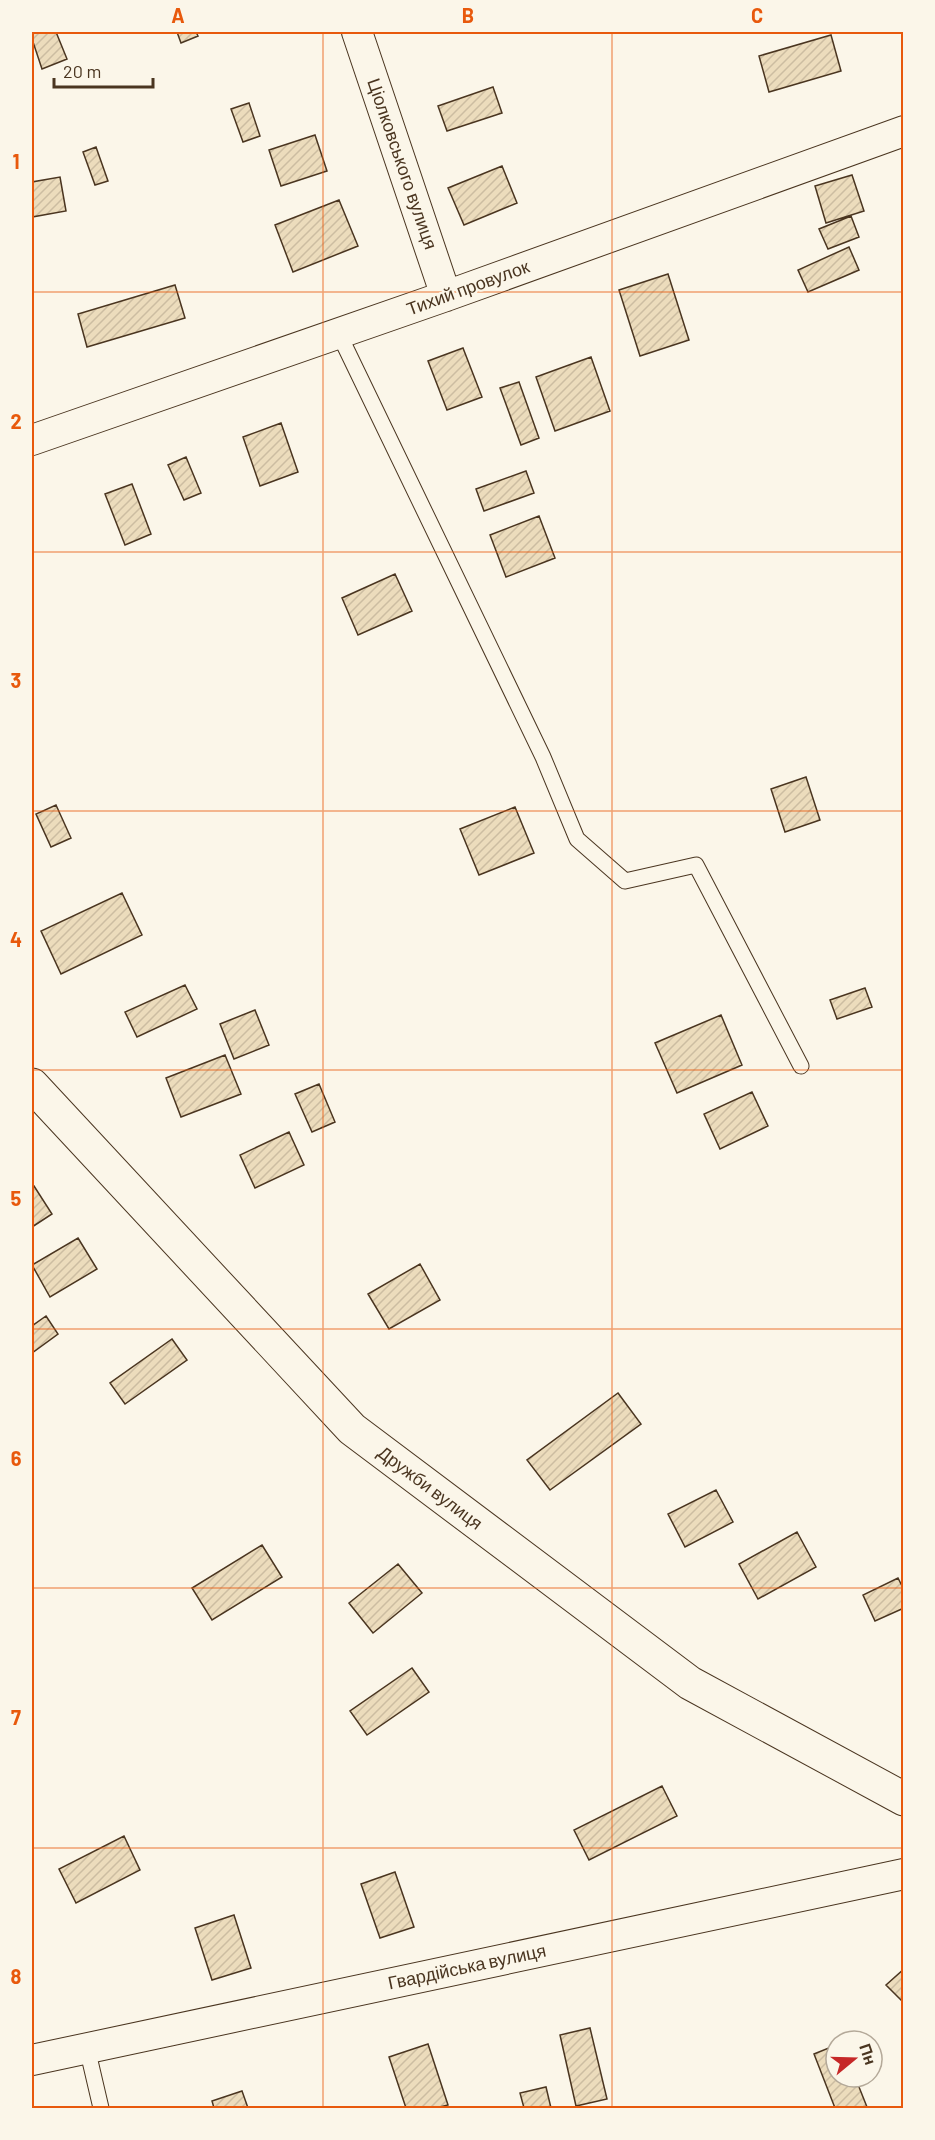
<svg xmlns="http://www.w3.org/2000/svg" width="935" height="2140" viewBox="0 0 935 2140" font-family="Barlow,sans-serif">
  <defs>
    <pattern id="building-hatch" width="6" height="6" patternUnits="userSpaceOnUse" patternTransform="scale(1.5)"><rect width="6" height="6" fill="#ecdcbc"/><path d="M-1 1l2-2M0 6l6-6M5 7l2-2" fill="none" stroke="#ccbda1"/></pattern>
  </defs>
  <rect width="100%" height="100%" fill="#fbf6e9"/>
  <path fill="url(#building-hatch)" stroke="#4a3520" stroke-width="1.5" d="M 32,32 L 56,32 L 67,59 L 42,69 L 32,39 Z
    M 177,32 L 196,32 L 198,36 L 181,43 Z
    M 831,35 L 841,71 L 769,92 L 759,56 Z
    M 493,87 L 502,113 L 447,131 L 438,106 Z
    M 249,103 L 260,136 L 243,142 L 231,109 Z
    M 315,135 L 327,171 L 281,186 L 269,150 Z
    M 96,147 L 108,181 L 95,185 L 83,152 Z
    M 502,166 L 517,203 L 464,225 L 448,188 Z
    M 852,175 L 864,211 L 826,223 L 815,186 Z
    M 60,177 L 66,211 L 32,217 L 32,182 Z
    M 339,200 L 358,246 L 293,272 L 275,225 Z
    M 851,216 L 859,237 L 828,249 L 819,229 Z
    M 849,247 L 859,270 L 808,292 L 798,270 Z
    M 668,274 L 689,340 L 640,356 L 619,290 Z
    M 175,285 L 185,318 L 87,347 L 78,314 Z
    M 463,348 L 482,397 L 447,410 L 428,361 Z
    M 591,357 L 610,411 L 555,431 L 536,377 Z
    M 519,382 L 539,438 L 521,445 L 500,388 Z
    M 281,423 L 298,472 L 260,486 L 243,437 Z
    M 186,457 L 201,493 L 184,500 L 168,465 Z
    M 526,471 L 534,493 L 484,511 L 476,489 Z
    M 132,484 L 151,534 L 125,545 L 105,494 Z
    M 539,516 L 555,558 L 506,577 L 490,535 Z
    M 395,574 L 412,611 L 358,635 L 342,598 Z
    M 806,777 L 820,820 L 785,832 L 771,789 Z
    M 56,805 L 71,838 L 51,847 L 36,814 Z
    M 515,807 L 534,853 L 479,875 L 460,829 Z
    M 122,893 L 142,935 L 61,974 L 41,931 Z
    M 185,985 L 197,1009 L 137,1037 L 125,1012 Z
    M 865,988 L 872,1007 L 837,1019 L 830,1000 Z
    M 255,1010 L 269,1045 L 234,1059 L 220,1024 Z
    M 721,1015 L 742,1065 L 677,1093 L 655,1043 Z
    M 225,1055 L 241,1094 L 181,1117 L 166,1078 Z
    M 319,1084 L 335,1122 L 312,1132 L 295,1094 Z
    M 752,1092 L 768,1126 L 720,1149 L 704,1114 Z
    M 289,1132 L 304,1165 L 255,1188 L 240,1155 Z
    M 34,1186 L 52,1214 L 32,1227 L 32,1187 Z
    M 78,1238 L 97,1269 L 50,1297 L 32,1265 Z
    M 420,1264 L 440,1300 L 389,1329 L 368,1294 Z
    M 46,1316 L 58,1334 L 32,1353 L 32,1326 Z
    M 172,1339 L 187,1360 L 125,1404 L 110,1383 Z
    M 618,1393 L 641,1424 L 550,1490 L 527,1460 Z
    M 716,1490 L 733,1522 L 685,1547 L 668,1514 Z
    M 797,1532 L 816,1567 L 758,1599 L 739,1564 Z
    M 262,1545 L 282,1577 L 212,1620 L 192,1588 Z
    M 398,1564 L 422,1593 L 373,1633 L 349,1603 Z
    M 898,1578 L 904,1590 L 904,1608 L 875,1621 L 863,1595 Z
    M 412,1668 L 429,1692 L 367,1735 L 350,1711 Z
    M 662,1786 L 677,1816 L 589,1860 L 574,1830 Z
    M 124,1836 L 140,1870 L 76,1903 L 59,1869 Z
    M 395,1872 L 414,1927 L 380,1938 L 361,1884 Z
    M 234,1915 L 251,1968 L 212,1980 L 195,1928 Z
    M 904,1969 L 904,2003 L 886,1985 Z
    M 590,2028 L 607,2099 L 576,2106 L 560,2035 Z
    M 428,2044 L 448,2105 L 436,2108 L 406,2108 L 389,2057 Z
    M 836,2045 L 836,2077 L 855,2077 L 867,2107 L 835,2108 L 814,2054 Z
    M 546,2087 L 551,2108 L 524,2108 L 520,2093 Z
    M 242,2091 L 248,2108 L 214,2108 L 212,2101 Z"/>
  <g fill="none" stroke-linecap="round" stroke-linejoin="round">
    <g stroke="#4a3520" stroke-width="17">
      <path id="lane" d="M 339,334 L 543,757 L 577,839 L 625,881 L 696,865 L 801,1066
        M 87,2048 L 101,2108"/>
    </g>
    <g stroke="#4a3520" stroke-width="32">
      <path id="street" d="M 357,32 L 446,296
        M 32,440 L 446,296 L 904,131
        M 32,2060 L 904,1874"/>
    </g>
    <g stroke="#4a3520" stroke-width="35">
      <path id="secondary" d="M 32,1085 L 352,1429 L 690,1683 L 904,1799"/>
    </g>
    <use href="#lane" stroke="#fbf6e9" stroke-width="15"/>
    <use href="#street" stroke="#fbf6e9" stroke-width="30"/>
    <use href="#secondary" stroke="#fbf6e9" stroke-width="33"/>
  </g>
  <path fill="none" stroke="#e8590c" stroke-width="1.5" stroke-opacity="0.55" d="M 323,32 L 323,2108M 612,32 L 612,2108M 32,292 L 904,292M 32,552 L 904,552M 32,811 L 904,811M 32,1070 L 904,1070M 32,1329 L 904,1329M 32,1588 L 904,1588M 32,1848 L 904,1848"/>
  <g text-anchor="middle" stroke-width="4.5" stroke-linejoin="round" paint-order="stroke">
    <g font-size="18" fill="#4a3520" stroke="#fbf6e9">
      <text transform="translate(402 164) rotate(71)" y="6">Ціолковського вулиця</text>
      <text transform="translate(468 288) rotate(-20)" y="6">Тихий провулок</text>
      <text transform="translate(430 1488) rotate(37)" y="6">Дружби вулиця</text>
      <text transform="translate(467 1967) rotate(-12)" y="6">Гвардійська вулиця</text>
    </g>
  </g>
  <rect width="935" height="2140" fill="none" stroke="#fbf6e9" stroke-width="66"/>
  <g transform="translate(854 2059) rotate(71)"><circle r="28" fill="#fbf6e9" stroke="#b4a999" stroke-width="1.5"/>
  <path d="M0-4.5L10 22L0 15L-10 22Z" fill="#c62828"/>
  <text y="-9" font-size="16" font-weight="bold" text-anchor="middle" fill="#4a3520">Пн</text>
  </g>
  <path d="M54 78v9h99v-9" fill="none" stroke="#4a3520" stroke-width="3"/>
  <text x="63" y="78" font-size="18" fill="#4a3520" stroke="#fbf6e9" stroke-width="4.5" paint-order="stroke">20 m</text>
  <rect x="33" y="33" width="869" height="2074" fill="none" stroke="#e8590c" stroke-width="2"/>
  <g font-size="20" text-anchor="middle" font-weight="bold" fill="#e8590c">
    <text x="178" y="23">A</text>
    <text x="468" y="23">B</text>
    <text x="757" y="23">C</text>
    <text x="16" y="169">1</text>
    <text x="16" y="429">2</text>
    <text x="16" y="688">3</text>
    <text x="16" y="947">4</text>
    <text x="16" y="1206">5</text>
    <text x="16" y="1466">6</text>
    <text x="16" y="1725">7</text>
    <text x="16" y="1984">8</text>
  </g>
</svg>
